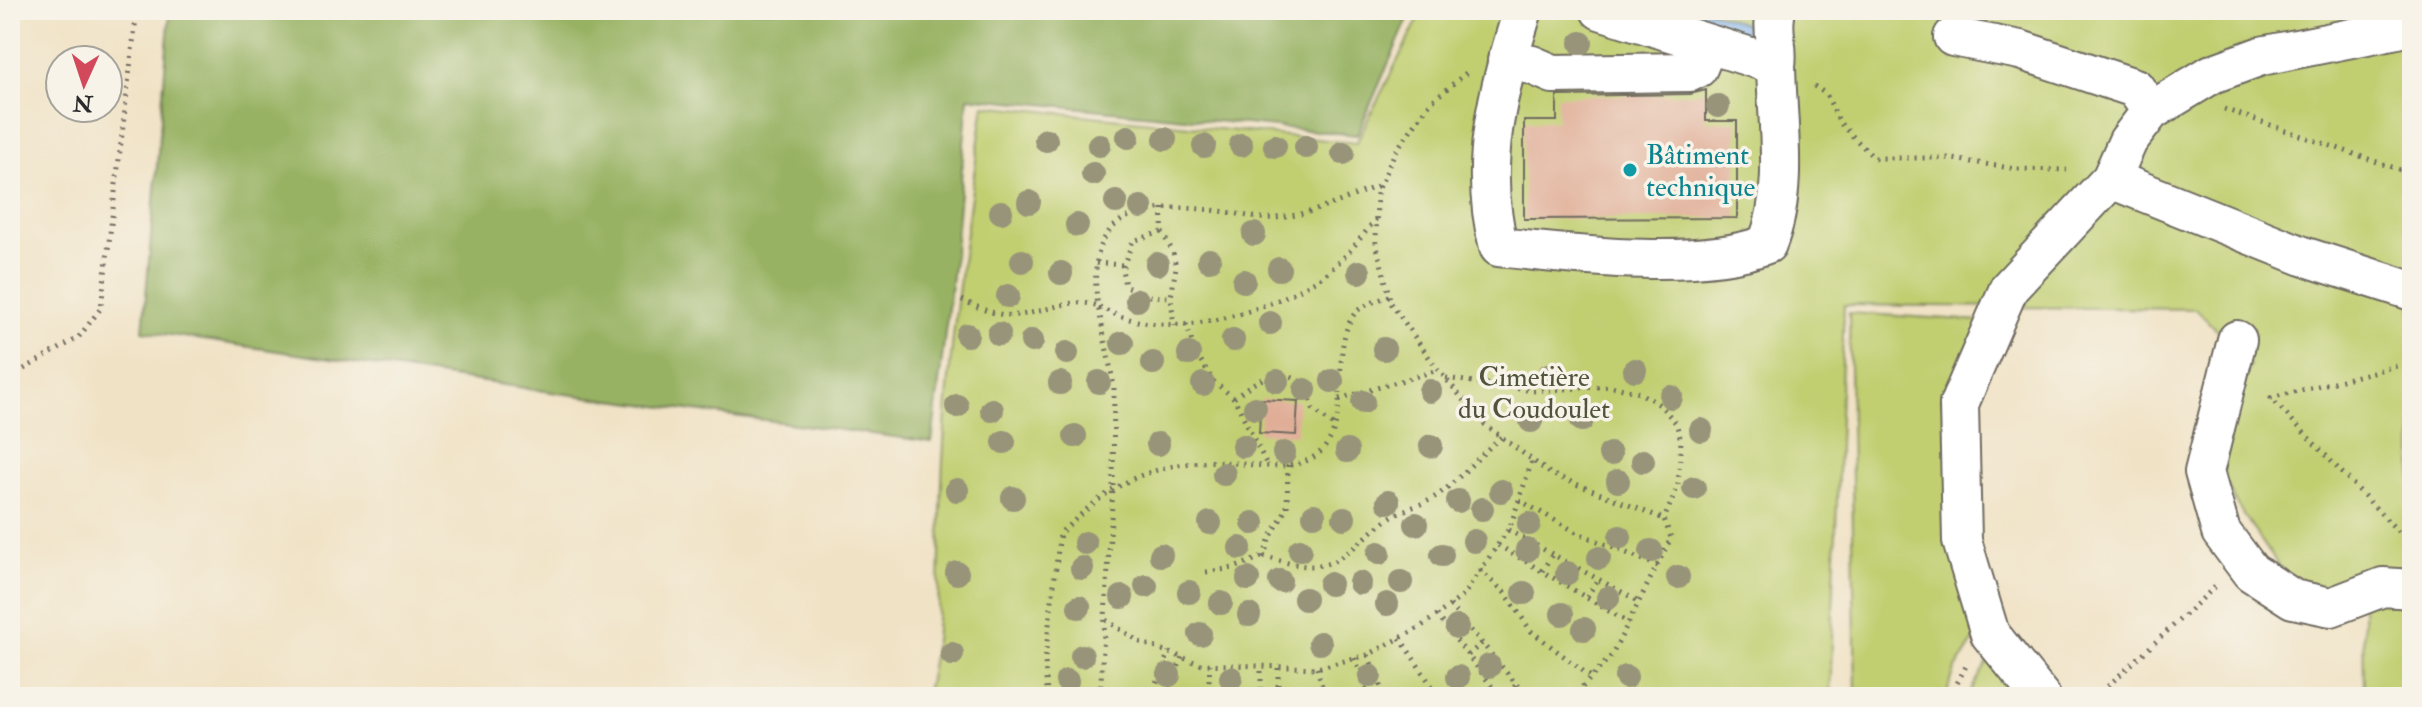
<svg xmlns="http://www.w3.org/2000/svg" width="2422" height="707" viewBox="0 0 2422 707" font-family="'IM FELL Double Pica',serif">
  <rect width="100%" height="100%" fill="#f7f3e8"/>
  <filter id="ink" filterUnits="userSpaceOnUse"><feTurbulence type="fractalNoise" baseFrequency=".0125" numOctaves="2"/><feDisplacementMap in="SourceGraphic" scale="16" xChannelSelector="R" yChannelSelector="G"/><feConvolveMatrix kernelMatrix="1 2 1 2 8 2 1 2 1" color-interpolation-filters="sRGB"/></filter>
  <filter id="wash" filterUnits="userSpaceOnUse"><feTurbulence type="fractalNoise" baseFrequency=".006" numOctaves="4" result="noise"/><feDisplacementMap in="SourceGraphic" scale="32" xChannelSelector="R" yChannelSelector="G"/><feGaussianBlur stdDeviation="1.8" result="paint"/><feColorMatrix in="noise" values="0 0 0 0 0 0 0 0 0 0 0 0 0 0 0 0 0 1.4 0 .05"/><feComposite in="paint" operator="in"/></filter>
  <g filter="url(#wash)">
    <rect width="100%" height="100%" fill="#f0e2c5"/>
    <path fill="#c1cf71" stroke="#767d4e" stroke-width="2" d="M 1423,10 L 2412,10 L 2412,697 L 2364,697 L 2363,604 L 2305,590 L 2278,565 L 2235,502 L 2225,480 L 2224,436 L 2250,365 L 2196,309 L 1844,305 L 1830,697 L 925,697 C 944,620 938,540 943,461 C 949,342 967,223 984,105 L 1356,143 Z
      M 1849,313 L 1982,321 L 1942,399 L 1978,634 L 1954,672 L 1946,697 L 1856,697 Z
      M 1992,655 L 2008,680 L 1999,697 L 1967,697 Z"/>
    <path fill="#98b263" stroke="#626e47" stroke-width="2" d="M 170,10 L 1412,10 L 1357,135 L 968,97 L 955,250 L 932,442 L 558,393 L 143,331 Z"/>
    <path fill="#81b5ef" stroke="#56708d" stroke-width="2" d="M 1635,10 L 1707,10 L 1759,29 L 1756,42 Z"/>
    <g id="blocks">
      <path fill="#e0ae97" d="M 1706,90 L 1706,121 L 1737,121 L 1737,218 L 1524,219 L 1524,121 L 1557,121 L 1557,96 L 1690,94 Z
        M 1261,399 L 1298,401 L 1296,435 L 1259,433 Z"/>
    </g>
  </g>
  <g filter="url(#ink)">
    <use href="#blocks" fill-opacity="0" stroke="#706b61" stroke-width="2"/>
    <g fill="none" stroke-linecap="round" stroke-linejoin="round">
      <g stroke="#706b61" stroke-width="42">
        <path id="minor" d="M 1523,10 C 1498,91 1477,164 1499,247 C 1572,255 1700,271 1767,244 C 1789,190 1777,122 1776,65 C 1779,47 1772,35 1775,16
          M 1600,10 L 1776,65
          M 1953,37 L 2020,50 L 2135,88 L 2151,111
          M 1507,60 L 1532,65 L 1553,74 L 1690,72 L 1698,68 L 1708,44
          M 2111,179 L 2303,256 L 2412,291
          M 2237,340 L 2204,472 L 2221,532 L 2251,572 L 2293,599 L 2331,607 L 2383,587 L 2412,589
          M 2041,697 L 1990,634 L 1962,541 L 1959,404 L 2009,288 L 2111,179 L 2128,141 L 2151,111 L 2212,74 L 2261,56 L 2412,26"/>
      </g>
      <path stroke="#706b61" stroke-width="5" stroke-dasharray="2 6" stroke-linecap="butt" d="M 1466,73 L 1431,102 L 1395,152 L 1377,193 L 1376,243 L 1391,303 L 1435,366 L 1484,424 L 1551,474 L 1664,519
        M 1814,86 L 1826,94 L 1840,123 L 1874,158 L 1947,158 L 2016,169 L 2067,170
        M 2224,109 L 2412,174
        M 1163,208 L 1162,232 L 1173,252 L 1176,267 L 1171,297 L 1174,326
        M 1376,219 C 1358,241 1340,266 1315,281 C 1254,317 1163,344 1098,306 C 1083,211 1140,201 1220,211 C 1238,213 1257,220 1275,218 C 1313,215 1345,199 1380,185
        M 1162,232 L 1133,241 L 1122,269 L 1125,286 L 1150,296 L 1171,297
        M 1096,263 L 1123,265
        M 962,300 C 979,308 998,317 1017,315 C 1046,313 1069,296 1098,306 L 1114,386 L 1113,488 L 1100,697
        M 1186,324 L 1195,351 L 1213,381 L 1234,398 L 1267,465
        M 2412,362 L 2271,398 L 2412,546
        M 10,377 L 78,338 L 101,308 L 137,10
        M 1446,378 L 1533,391 L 1611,386 L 1640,393 L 1660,405 L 1676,423 L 1681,440 L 1678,486 L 1664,519 L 1671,538 L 1612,655 L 1573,697
        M 1234,398 C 1263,372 1303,358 1313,409 L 1333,425
        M 1339,399 L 1438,370
        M 1288,465 L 1287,508 L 1269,540 L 1264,556 C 1335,580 1337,558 1388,519 C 1401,509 1419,507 1433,498 C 1451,488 1482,453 1501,437
        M 1519,500 L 1576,532 L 1658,566
        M 1508,530 L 1640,602
        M 1498,545 L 1629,623
        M 1480,570 L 1506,594 L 1531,631 L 1591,677
        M 1542,571 L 1552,555
        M 1206,572 L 1234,568 L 1264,556
        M 1587,597 L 1598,579
        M 1450,605 L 1527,697
        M 1437,615 L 1500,697
        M 1106,620 L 1140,642 L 1200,664 L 1317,668 L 1368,655 L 1419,628 L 1463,596 L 1510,527 L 1532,461
        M 1400,638 L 1439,697
        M 1368,655 L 1385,697
        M 1468,655 L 1482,643
        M 1355,658 L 1368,697
        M 1278,668 L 1278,697
        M 1317,668 L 1325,697
        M 1047,697 L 1045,659 L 1060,533 C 1088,508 1114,483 1151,472 C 1172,465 1201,460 1224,462 C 1252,464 1295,474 1319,453 C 1355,422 1327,346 1356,312 C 1363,305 1379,300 1389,296
        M 1150,697 L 1169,652
        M 1168,697 L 1182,657
        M 1208,697 L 1210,664
        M 1261,697 L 1261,667
        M 1502,697 L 1516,684
        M 1950,697 L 1967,664
        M 2096,697 L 2216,586"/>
      <use href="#minor" stroke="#fff" stroke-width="38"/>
    </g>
    <g fill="#98947a">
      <circle cx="1581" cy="43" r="12"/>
      <circle cx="1718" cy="106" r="12"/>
      <circle cx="1128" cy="137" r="12"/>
      <circle cx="1165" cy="139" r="12"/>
      <circle cx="1046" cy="140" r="12"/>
      <circle cx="1099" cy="145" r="12"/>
      <circle cx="1241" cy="145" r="12"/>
      <circle cx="1204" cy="146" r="12"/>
      <circle cx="1275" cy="146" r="12"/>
      <circle cx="1306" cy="147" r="12"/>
      <circle cx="1343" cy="153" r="12"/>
      <circle cx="1093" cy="174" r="12"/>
      <circle cx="1029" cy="202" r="12"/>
      <circle cx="1116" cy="202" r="12"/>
      <circle cx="1141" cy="207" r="12"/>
      <circle cx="1001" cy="212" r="12"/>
      <circle cx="1077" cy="225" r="12"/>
      <circle cx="1254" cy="234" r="12"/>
      <circle cx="1209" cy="260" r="12"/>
      <circle cx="1022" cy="261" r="12"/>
      <circle cx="1157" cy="264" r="12"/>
      <circle cx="1279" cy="269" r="12"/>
      <circle cx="1359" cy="272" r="12"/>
      <circle cx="1061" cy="273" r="12"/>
      <circle cx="1244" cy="281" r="12"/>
      <circle cx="1008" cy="296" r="12"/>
      <circle cx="1137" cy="300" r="12"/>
      <circle cx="1270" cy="323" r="12"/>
      <circle cx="999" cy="334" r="12"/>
      <circle cx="967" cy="335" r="12"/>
      <circle cx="1233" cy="340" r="12"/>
      <circle cx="1032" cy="341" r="12"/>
      <circle cx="1122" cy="343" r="12"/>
      <circle cx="1384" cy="349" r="12"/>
      <circle cx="1067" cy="353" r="12"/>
      <circle cx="1189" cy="354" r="12"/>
      <circle cx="1153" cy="363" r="12"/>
      <circle cx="1635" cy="370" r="12"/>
      <circle cx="1549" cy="375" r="12"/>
      <circle cx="1277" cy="381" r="12"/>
      <circle cx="1332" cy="381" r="12"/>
      <circle cx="1099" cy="382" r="12"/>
      <circle cx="1060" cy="383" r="12"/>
      <circle cx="1203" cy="384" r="12"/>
      <circle cx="1305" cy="390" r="12"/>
      <circle cx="1430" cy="391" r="12"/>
      <circle cx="1671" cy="397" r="12"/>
      <circle cx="1363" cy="402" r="12"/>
      <circle cx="957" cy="406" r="12"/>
      <circle cx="1255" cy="408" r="12"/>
      <circle cx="992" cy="410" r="12"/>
      <circle cx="1582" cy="420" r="12"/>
      <circle cx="1531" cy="421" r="12"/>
      <circle cx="1701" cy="430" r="12"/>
      <circle cx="1075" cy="436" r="12"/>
      <circle cx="1004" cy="442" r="12"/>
      <circle cx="1158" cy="444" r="12"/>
      <circle cx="1243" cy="446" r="12"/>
      <circle cx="1431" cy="446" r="12"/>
      <circle cx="1347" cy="451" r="12"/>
      <circle cx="1284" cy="453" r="12"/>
      <circle cx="1610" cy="454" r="12"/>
      <circle cx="1643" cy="461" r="12"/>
      <circle cx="1224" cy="474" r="12"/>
      <circle cx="1618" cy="481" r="12"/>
      <circle cx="1694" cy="488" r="12"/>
      <circle cx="957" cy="490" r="12"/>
      <circle cx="1501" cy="491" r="12"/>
      <circle cx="1013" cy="498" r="12"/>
      <circle cx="1458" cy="501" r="12"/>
      <circle cx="1388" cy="502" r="12"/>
      <circle cx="1482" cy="509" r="12"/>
      <circle cx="1314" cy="515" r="12"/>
      <circle cx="1344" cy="518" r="12"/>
      <circle cx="1210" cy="523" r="12"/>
      <circle cx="1253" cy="523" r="12"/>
      <circle cx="1416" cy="524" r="12"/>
      <circle cx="1529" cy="524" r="12"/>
      <circle cx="1620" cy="537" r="12"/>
      <circle cx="1474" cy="541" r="12"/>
      <circle cx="1085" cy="543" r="12"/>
      <circle cx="1240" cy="548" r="12"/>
      <circle cx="1300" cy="550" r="12"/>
      <circle cx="1527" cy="550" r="12"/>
      <circle cx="1651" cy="551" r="12"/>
      <circle cx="1379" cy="553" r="12"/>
      <circle cx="1161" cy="555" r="12"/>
      <circle cx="1442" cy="555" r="12"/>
      <circle cx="1599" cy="558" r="12"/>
      <circle cx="1082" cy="568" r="12"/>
      <circle cx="957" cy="573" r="12"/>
      <circle cx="1567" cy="573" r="12"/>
      <circle cx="1678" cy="577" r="12"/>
      <circle cx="1248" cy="579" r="12"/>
      <circle cx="1280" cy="581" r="12"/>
      <circle cx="1401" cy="582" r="12"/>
      <circle cx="1360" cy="583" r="12"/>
      <circle cx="1330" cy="584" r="12"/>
      <circle cx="1146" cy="586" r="12"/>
      <circle cx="1189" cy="592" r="12"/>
      <circle cx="1524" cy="593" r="12"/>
      <circle cx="1122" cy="597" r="12"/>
      <circle cx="1608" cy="598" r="12"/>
      <circle cx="1305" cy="599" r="12"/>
      <circle cx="1221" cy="603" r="12"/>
      <circle cx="1387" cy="604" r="12"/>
      <circle cx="1079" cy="607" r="12"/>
      <circle cx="1562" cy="614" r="12"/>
      <circle cx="1249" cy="615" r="12"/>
      <circle cx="1457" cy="627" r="12"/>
      <circle cx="1584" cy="629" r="12"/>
      <circle cx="1200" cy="634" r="12"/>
      <circle cx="1320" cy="643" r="12"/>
      <circle cx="952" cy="654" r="12"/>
      <circle cx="1082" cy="656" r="12"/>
      <circle cx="1489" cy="666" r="12"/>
      <circle cx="1169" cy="675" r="12"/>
      <circle cx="1370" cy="676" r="12"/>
      <circle cx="1458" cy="677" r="12"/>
      <circle cx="1626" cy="677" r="12"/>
      <circle cx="1231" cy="678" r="12"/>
      <circle cx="1067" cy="681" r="12"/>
    </g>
  </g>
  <circle fill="#0f9aa8" stroke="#f7f3e8" stroke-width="3" cx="1630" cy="170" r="8"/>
  <g text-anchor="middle" stroke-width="7" stroke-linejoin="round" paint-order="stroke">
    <g font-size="28" fill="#0d838f" stroke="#f7f3e8" text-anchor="start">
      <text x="1646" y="164">Bâtiment<tspan x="1646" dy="32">technique</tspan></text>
    </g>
    <g font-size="28" fill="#50543c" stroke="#f7f3e8">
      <text x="1534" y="386">Cimetière<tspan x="1534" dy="32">du Coudoulet</tspan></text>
    </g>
  </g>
  <rect width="2422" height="707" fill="none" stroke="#f7f3e8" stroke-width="40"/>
  <g transform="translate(84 84) rotate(183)"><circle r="38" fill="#f7f3e8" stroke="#a5a39c" stroke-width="2"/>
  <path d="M0-6L14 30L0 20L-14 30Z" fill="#d1495b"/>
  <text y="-12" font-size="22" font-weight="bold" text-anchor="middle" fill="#2b2b2b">N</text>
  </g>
</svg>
